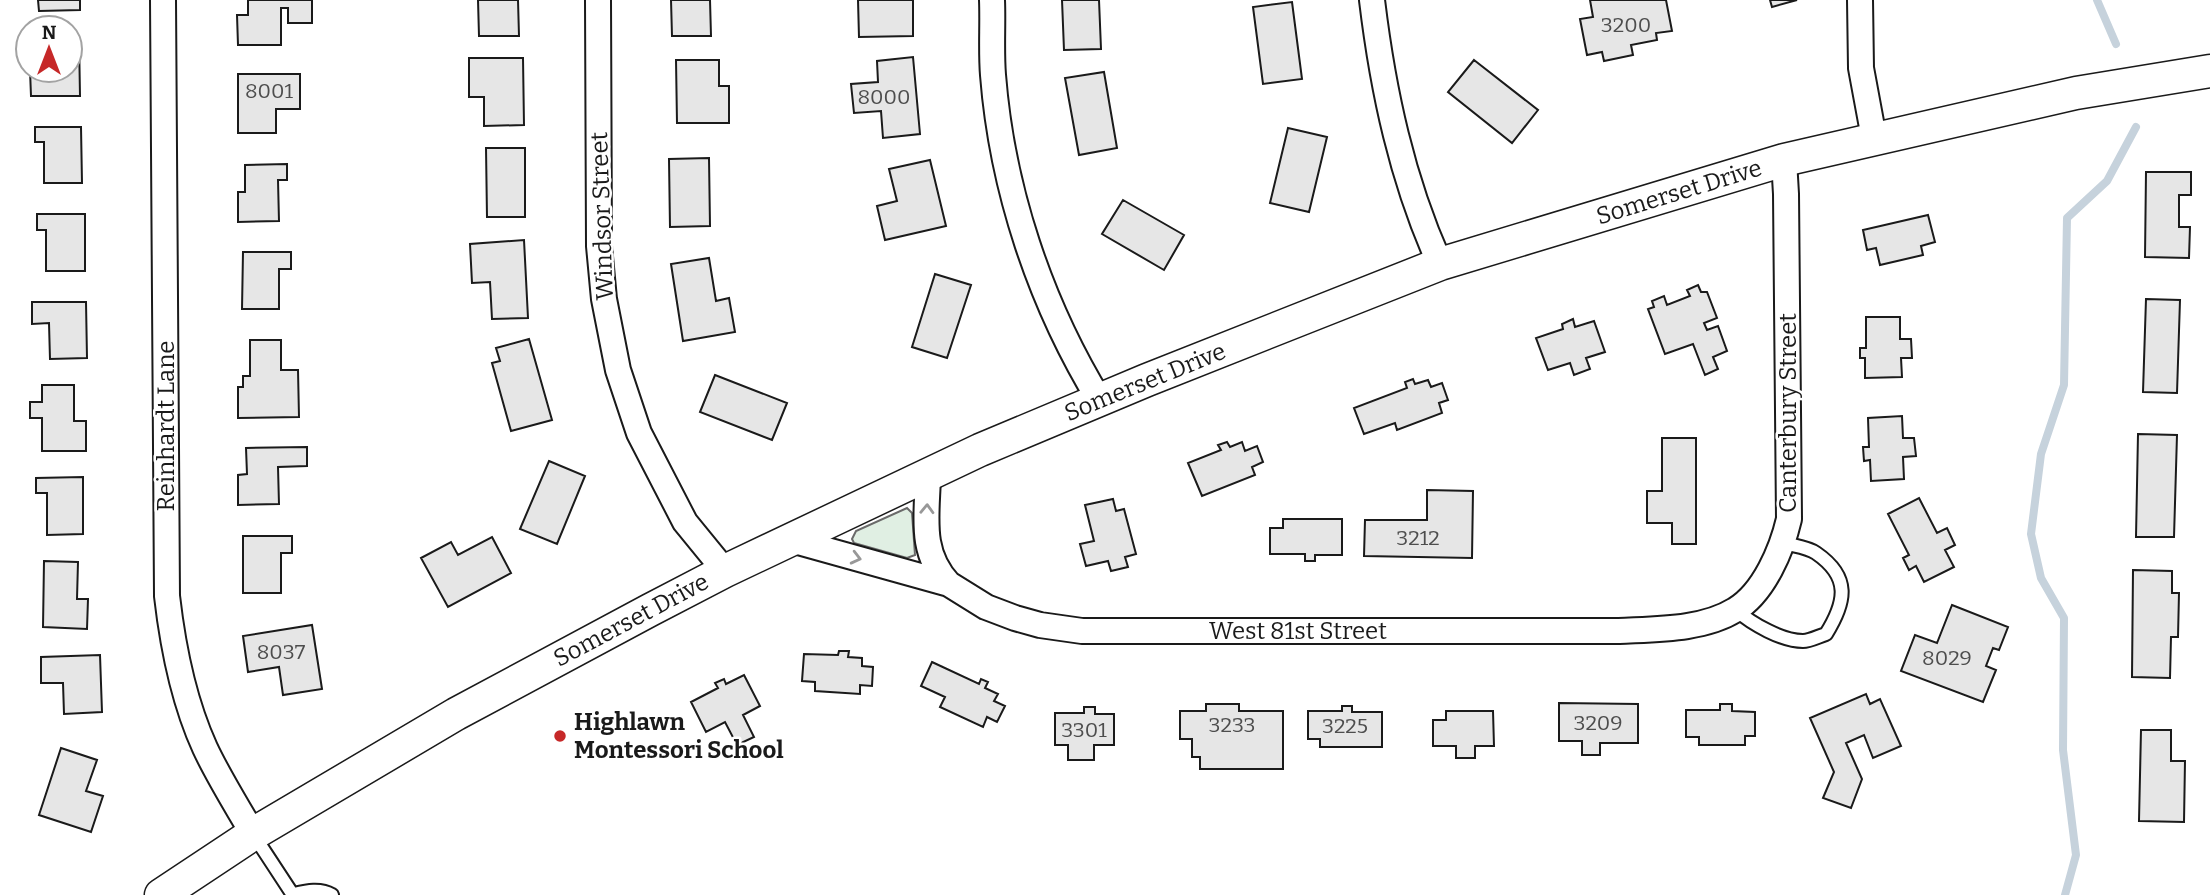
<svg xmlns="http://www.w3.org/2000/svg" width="2210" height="895" viewBox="0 0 2210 895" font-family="Bitter,serif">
  <rect width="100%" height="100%" fill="#fff"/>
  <path fill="#e0efe3" stroke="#6a6a6a" stroke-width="2" d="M 907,508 L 912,513 L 915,555 L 907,558 L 854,543 L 852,539 L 856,531 Z"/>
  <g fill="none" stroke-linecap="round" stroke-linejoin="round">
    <path stroke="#c6d2dc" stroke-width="8" d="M 2097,0 L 2116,44
      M 2065,895 L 2076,855 L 2063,750 L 2064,618 L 2041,578 L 2031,534 L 2041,454 L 2064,385 L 2067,218 L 2107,181 L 2136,127"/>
  </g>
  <path fill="#e6e6e6" stroke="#1a1a1a" stroke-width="2" d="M 38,0 L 80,0 L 80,10 L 39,11 Z
    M 248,0 L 312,0 L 312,23 L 288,23 L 288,8 L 281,8 L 281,45 L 238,45 L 237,15 L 248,15 Z
    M 478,0 L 518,0 L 519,36 L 479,36 Z
    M 671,0 L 710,0 L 711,36 L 672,36 Z
    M 858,0 L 913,0 L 913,36 L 859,37 Z
    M 1062,0 L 1099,0 L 1101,49 L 1064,50 Z
    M 1590,0 L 1666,0 L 1672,31 L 1656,33 L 1657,40 L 1631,45 L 1633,55 L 1604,61 L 1602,52 L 1587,55 L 1580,19 L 1593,17 Z
    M 1770,0 L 1797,0 L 1772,7 Z
    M 1292,2 L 1302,79 L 1263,84 L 1253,7 Z
    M 79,38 L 80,96 L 31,96 L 30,70 L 70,70 L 70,39 Z
    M 913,57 L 920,134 L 883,138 L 881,111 L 854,113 L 851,84 L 878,82 L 877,61 Z
    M 469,58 L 523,58 L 524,125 L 484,126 L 484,97 L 469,97 Z
    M 676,60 L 719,60 L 719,86 L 729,86 L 729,123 L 677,123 Z
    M 1474,60 L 1538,110 L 1512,143 L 1448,92 Z
    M 1104,72 L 1117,148 L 1079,155 L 1065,78 Z
    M 238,74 L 300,74 L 300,109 L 276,109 L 276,133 L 238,133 Z
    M 35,127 L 81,127 L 82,183 L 44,183 L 44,142 L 35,142 Z
    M 1288,128 L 1327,137 L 1309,212 L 1270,203 Z
    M 486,148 L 525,148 L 525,217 L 487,217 Z
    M 709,158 L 710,226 L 670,227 L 669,159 Z
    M 930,160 L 946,226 L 885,240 L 877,206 L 897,201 L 889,169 Z
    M 287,164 L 287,180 L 278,180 L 279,221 L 238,222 L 238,192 L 245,192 L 245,165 Z
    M 2146,172 L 2191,172 L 2191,195 L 2179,195 L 2179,227 L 2190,227 L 2189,258 L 2145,257 Z
    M 1123,200 L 1184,235 L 1164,270 L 1102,234 Z
    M 37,214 L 85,214 L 85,271 L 46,271 L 46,230 L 37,230 Z
    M 1928,215 L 1935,242 L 1921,246 L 1923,255 L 1880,265 L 1876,248 L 1867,250 L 1863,230 Z
    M 524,240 L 528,318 L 492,319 L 490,282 L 472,283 L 470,244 Z
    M 243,252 L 291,252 L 291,269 L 279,269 L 279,309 L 242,309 Z
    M 709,258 L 716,301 L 729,298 L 735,332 L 683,341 L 671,264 Z
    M 935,274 L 971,285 L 947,358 L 912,347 Z
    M 1698,285 L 1701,292 L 1707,292 L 1717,318 L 1704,323 L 1707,330 L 1718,326 L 1727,351 L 1713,357 L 1718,369 L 1705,375 L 1693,344 L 1665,354 L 1648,309 L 1654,307 L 1652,301 L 1664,296 L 1667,305 L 1690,296 L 1687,290 Z
    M 2146,299 L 2180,300 L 2177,393 L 2143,392 Z
    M 32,302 L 86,302 L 87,358 L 50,359 L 49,323 L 32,324 Z
    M 1866,317 L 1900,317 L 1900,339 L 1911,339 L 1912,358 L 1901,358 L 1902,377 L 1865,378 L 1865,358 L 1860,358 L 1860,348 L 1866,348 Z
    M 1573,319 L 1575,327 L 1594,321 L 1605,352 L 1586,358 L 1590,369 L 1574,375 L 1570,363 L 1548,370 L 1536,338 L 1563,329 L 1562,324 Z
    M 529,339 L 552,420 L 511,431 L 492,363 L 500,361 L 496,348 Z
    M 250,340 L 281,340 L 281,370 L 298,370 L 299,417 L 238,418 L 238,387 L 243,387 L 243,376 L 250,376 Z
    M 715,375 L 787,403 L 772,440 L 700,412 Z
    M 1413,379 L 1415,384 L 1428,380 L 1431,387 L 1442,383 L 1448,400 L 1439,403 L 1442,413 L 1397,430 L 1395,423 L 1364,434 L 1354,408 L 1407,388 L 1405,382 Z
    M 42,385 L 74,385 L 74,421 L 86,421 L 86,451 L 42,451 L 42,418 L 30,418 L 30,402 L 42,402 Z
    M 1902,416 L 1903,438 L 1914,438 L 1916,456 L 1903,457 L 1904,479 L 1871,481 L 1870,460 L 1864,461 L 1863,447 L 1869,447 L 1868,418 Z
    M 2138,434 L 2177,435 L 2174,537 L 2136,537 Z
    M 1662,438 L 1696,438 L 1696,544 L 1672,544 L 1672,523 L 1647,523 L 1647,491 L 1662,491 Z
    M 1227,442 L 1230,447 L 1242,442 L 1245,451 L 1257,446 L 1263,462 L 1252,467 L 1255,475 L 1202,496 L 1188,463 L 1221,450 L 1218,445 Z
    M 307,447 L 307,466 L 278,467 L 279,504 L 238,505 L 238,475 L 247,474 L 246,448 Z
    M 549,461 L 585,476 L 557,544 L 520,529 Z
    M 83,477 L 83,534 L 47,535 L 47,493 L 36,493 L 36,478 Z
    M 1427,490 L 1473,491 L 1472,558 L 1364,556 L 1365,520 L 1427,520 Z
    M 1919,498 L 1937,533 L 1947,528 L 1955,545 L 1945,550 L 1954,567 L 1924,582 L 1916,566 L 1909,570 L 1903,558 L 1909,555 L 1888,514 Z
    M 1113,499 L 1116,511 L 1124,509 L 1136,554 L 1125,557 L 1128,567 L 1111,571 L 1108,561 L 1086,566 L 1080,544 L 1094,541 L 1085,505 Z
    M 1283,519 L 1342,519 L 1342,555 L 1315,555 L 1315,561 L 1305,561 L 1305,554 L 1270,554 L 1270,528 L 1283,528 Z
    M 243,536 L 292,536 L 292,553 L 281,553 L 281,593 L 243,593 Z
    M 492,537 L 511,573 L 448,607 L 421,558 L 451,542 L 458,555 Z
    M 44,561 L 78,562 L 77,599 L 88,599 L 87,629 L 43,627 Z
    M 2133,570 L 2172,571 L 2172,593 L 2179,593 L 2178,637 L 2171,637 L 2170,678 L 2132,677 Z
    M 1952,605 L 2008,627 L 1999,650 L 1993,648 L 1986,666 L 1996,670 L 1983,702 L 1901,671 L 1915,635 L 1937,643 Z
    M 312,625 L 322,689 L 283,695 L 279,667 L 248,672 L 243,636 Z
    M 839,651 L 849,651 L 848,657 L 862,658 L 862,666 L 873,667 L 872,686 L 860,685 L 860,694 L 815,691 L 815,682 L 802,681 L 804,654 L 838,655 Z
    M 100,655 L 102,712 L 64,714 L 63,683 L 41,683 L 41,657 Z
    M 932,662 L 979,684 L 981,679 L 988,682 L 985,688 L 998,694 L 994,701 L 1005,706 L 997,722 L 987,717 L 983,727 L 940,707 L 945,697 L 921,686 Z
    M 744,675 L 760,706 L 743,715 L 754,737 L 737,745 L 725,722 L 706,732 L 691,702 L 718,688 L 715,683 L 724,679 L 726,684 Z
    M 1866,694 L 1870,704 L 1880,699 L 1901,746 L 1873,758 L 1864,735 L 1846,743 L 1862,779 L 1851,808 L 1823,798 L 1834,772 L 1810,718 Z
    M 1559,703 L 1638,704 L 1638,743 L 1600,743 L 1600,755 L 1582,755 L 1582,741 L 1559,741 Z
    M 1206,704 L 1239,704 L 1239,711 L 1283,711 L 1283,769 L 1200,769 L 1200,757 L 1192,757 L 1192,739 L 1180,739 L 1180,711 L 1206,711 Z
    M 1720,704 L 1732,704 L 1732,711 L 1755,712 L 1755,736 L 1745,736 L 1745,745 L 1699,745 L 1699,737 L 1686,737 L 1686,710 L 1720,710 Z
    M 1342,706 L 1352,706 L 1352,712 L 1382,712 L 1382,747 L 1320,747 L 1320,739 L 1308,739 L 1308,711 L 1342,711 Z
    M 1084,707 L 1095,707 L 1095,714 L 1114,714 L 1114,745 L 1094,745 L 1094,760 L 1068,760 L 1068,745 L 1055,745 L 1055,713 L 1084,713 Z
    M 1446,711 L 1493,711 L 1494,746 L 1475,746 L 1475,758 L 1456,758 L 1456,746 L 1433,746 L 1433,720 L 1446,720 Z
    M 2141,730 L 2171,730 L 2171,761 L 2185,761 L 2184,822 L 2139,821 Z
    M 61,748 L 97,760 L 86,791 L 103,796 L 91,832 L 39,815 Z"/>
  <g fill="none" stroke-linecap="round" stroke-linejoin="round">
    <g stroke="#1a1a1a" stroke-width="16">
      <path id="service" d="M 1736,610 C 1752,624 1782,641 1803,641 C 1810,641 1819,636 1826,634 C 1846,602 1851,577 1816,553 C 1807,547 1794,546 1784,543
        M 253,834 L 293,895
        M 294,894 C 307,891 320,888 332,895"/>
    </g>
    <g stroke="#1a1a1a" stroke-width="28">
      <path id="minor" d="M 163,0 L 167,596 C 173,648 183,700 205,748 C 219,778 237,806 253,834
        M 598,0 L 599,246 L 604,299 L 618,370 L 639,433 L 685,522 L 725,571
        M 992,0 C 993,25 991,50 993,75 C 1002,189 1040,303 1100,401
        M 1372,0 C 1383,91 1402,180 1440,264
        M 1860,0 L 1861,68 L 1874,138
        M 928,476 C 927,516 919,552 949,584
        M 791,540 L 949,584 L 986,607 L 1015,618 L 1040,625 L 1082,631 L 1619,631 C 1655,629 1703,630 1735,610 C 1764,593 1782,549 1789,519 L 1786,194 L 1784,160"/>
    </g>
    <g stroke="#1a1a1a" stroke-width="35">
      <path id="tertiary" d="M 161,895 L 253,834 L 456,714 L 650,610 L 725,571 L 980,450 L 1147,380 L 1440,264 L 1784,160 L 2076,93 L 2210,71"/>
    </g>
    <use href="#service" stroke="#fff" stroke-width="12"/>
    <use href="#minor" stroke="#fff" stroke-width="24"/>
    <use href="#tertiary" stroke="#fff" stroke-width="32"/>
  </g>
  <defs><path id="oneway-chevron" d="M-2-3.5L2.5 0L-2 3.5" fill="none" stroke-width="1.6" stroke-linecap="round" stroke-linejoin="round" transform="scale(1.75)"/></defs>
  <g stroke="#989898">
    <use href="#oneway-chevron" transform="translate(927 509) rotate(-88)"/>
    <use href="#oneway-chevron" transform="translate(856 558) rotate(14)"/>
  </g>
  <circle fill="#c62828" stroke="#fff" stroke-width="2.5" cx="560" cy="736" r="7"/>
  <g text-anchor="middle" stroke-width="5" stroke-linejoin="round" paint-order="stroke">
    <g font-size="21" fill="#4d4d4d">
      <text x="1626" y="32">3200</text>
      <text x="269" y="98">8001</text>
      <text x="884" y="104">8000</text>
      <text x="1418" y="545">3212</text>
      <text x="281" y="659">8037</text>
      <text x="1947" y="665">8029</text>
      <text x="1598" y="730">3209</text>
      <text x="1232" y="732">3233</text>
      <text x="1345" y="733">3225</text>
      <text x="1084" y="737">3301</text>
    </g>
    <g font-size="24" fill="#1a1a1a" stroke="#fff">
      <text transform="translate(1679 192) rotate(-17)" y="8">Somerset Drive</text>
      <text transform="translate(602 216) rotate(-92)" y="8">Windsor Street</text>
      <text transform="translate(1145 382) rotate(-22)" y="8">Somerset Drive</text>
      <text transform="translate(1788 413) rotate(-90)" y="8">Canterbury Street</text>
      <text transform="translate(166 426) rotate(-90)" y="8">Reinhardt Lane</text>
      <text transform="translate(631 620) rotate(-28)" y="8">Somerset Drive</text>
      <text x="1298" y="639">West 81st Street</text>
    </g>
    <g font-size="24" font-weight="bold" fill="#1a1a1a" stroke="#fff" text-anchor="start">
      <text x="574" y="730">Highlawn<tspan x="574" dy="28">Montessori School</tspan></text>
    </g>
  </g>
  <g transform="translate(49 49)"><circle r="33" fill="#ffffff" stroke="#a3a3a3" stroke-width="2"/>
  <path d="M0-5L12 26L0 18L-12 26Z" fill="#c62828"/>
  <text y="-10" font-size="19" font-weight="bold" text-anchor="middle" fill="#1a1a1a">N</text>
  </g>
</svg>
